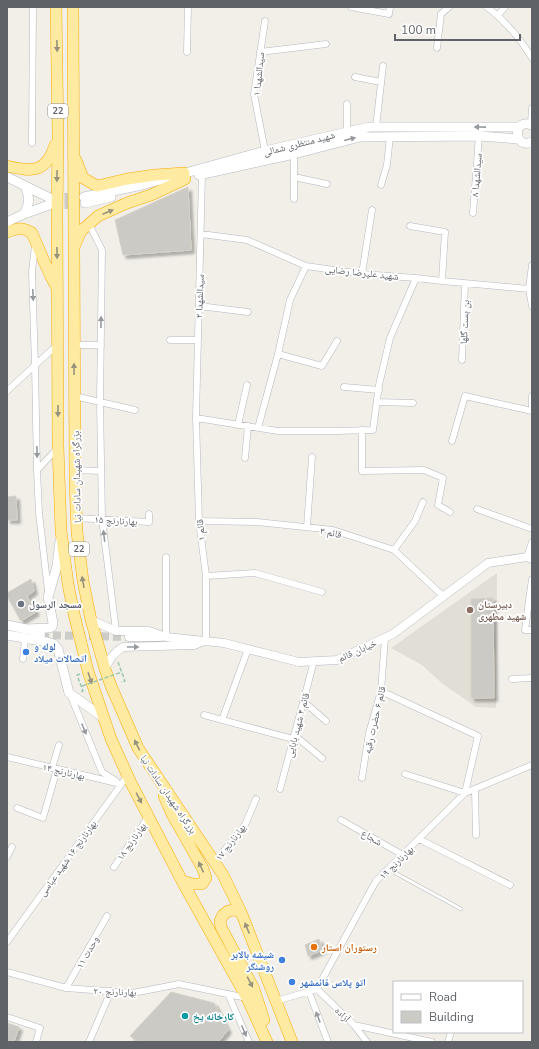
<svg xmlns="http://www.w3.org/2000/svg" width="539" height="1049" viewBox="0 0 539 1049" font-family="'Nunito Sans','Noto Naskh Arabic',sans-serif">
  <defs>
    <filter id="shadow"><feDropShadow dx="3.5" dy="3.5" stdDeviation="1" flood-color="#0004"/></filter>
  </defs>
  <rect width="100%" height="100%" fill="#f1efe8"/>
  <path fill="#e1ded6" d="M 497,573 L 496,708 L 476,707 L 443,684 L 422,665 L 391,648 Z"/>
  <path fill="#cccac5" stroke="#d6d1c6" filter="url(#shadow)" d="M 188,187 L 191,250 L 123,255 L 115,220 Z
    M 16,496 L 17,520 L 7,520 L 7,497 Z
    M 31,579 L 34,591 L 27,596 L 36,612 L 21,621 L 7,596 L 7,593 Z
    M 493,598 L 494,698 L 471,698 L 471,599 Z
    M 319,939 L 323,950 L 308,956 L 305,945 Z
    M 171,992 L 214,1003 L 228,1030 L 218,1042 L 139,1042 L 130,1036 Z
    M 7,1023 L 19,1027 L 14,1042 L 7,1042 Z"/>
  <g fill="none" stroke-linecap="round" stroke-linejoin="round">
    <path stroke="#ccccc8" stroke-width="8" stroke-dasharray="8 4" stroke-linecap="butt" d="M 41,635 L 129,637"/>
    <path stroke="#ccccc8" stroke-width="9" stroke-dasharray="9 4.5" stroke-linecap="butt" d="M 51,198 L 80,197
      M 51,205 L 80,204"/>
    <g stroke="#b5b8bc" stroke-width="4">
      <path id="service" d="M 388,869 L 461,909"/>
    </g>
    <g stroke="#b5b8bc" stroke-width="7">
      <path id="minor" d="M 351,7 L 389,14 L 390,7
        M 487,7 C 504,20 521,40 532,58
        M 498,15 L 505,7
        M 265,21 L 254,94 L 265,151
        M 437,48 L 441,14 L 449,7
        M 187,52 L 188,7
        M 260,52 L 326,44
        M 355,77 L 381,82
        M 347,104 L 347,132
        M 531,124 L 532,108
        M 376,127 L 383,66
        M 32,143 L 33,7
        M 294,154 L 294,199
        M 202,174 L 196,418 L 199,521 L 206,576 L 206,641
        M 294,177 L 327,184
        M 381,185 L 387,165 L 390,136
        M 473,213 L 479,136
        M 89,224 L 102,250 L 100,402 L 102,519 L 116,631
        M 410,226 L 445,232 L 442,281
        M 201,234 L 247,240 L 306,266 L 362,274 L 416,278 L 442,281 L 529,289
        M 35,245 L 32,272 L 35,365 L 37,470 L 39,513 L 48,591
        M 532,265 L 529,289 L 532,306
        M 362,274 L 372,210
        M 199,306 L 248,312
        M 170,340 L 198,340
        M 74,345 L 101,345
        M 278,354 L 322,366 L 337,341
        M 462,360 L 465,284
        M 344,387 L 379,390
        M 7,391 L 57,345
        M 74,396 L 135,410
        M 532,396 L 532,410
        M 377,402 L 413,403
        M 196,418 L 278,431 L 336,431 L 373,430 L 379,385 L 390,338 L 416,278
        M 238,425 L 247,385
        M 258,428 L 278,354 L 290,300 L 306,266
        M 362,430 L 362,471 L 424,470 L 443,478 L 438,505 L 450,512
        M 452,441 L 465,396 L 532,411
        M 245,458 L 248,426
        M 37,470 L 57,449
        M 75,470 L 101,471
        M 477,509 L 532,529
        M 76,518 L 149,522 L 149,514
        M 199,521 L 257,522 L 333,530 L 394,550 L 443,596
        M 307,527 L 312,457
        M 394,550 L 415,521 L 423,502
        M 527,557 L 532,542
        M 206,576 L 255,573 L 322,592
        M 532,579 L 525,630 L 532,630
        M 166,637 L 166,557
        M 23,659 L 25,639
        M 512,679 L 532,678
        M 381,691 L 478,736 L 465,793 L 405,774
        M 70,694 L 102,772 L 116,781
        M 303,701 L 326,721
        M 204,715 L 293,739
        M 222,720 L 248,649
        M 294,735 L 322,758
        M 7,757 L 121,784
        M 52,768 L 59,745
        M 362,778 L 369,733 L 381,691 L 385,638
        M 280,789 L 314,661
        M 475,789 L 476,835
        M 17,808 L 43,818 L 57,769
        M 341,820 L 403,855
        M 419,839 L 510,885
        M 7,857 L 12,847
        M 214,863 L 245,825 L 256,799
        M 114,867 L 149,816
        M 7,942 L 128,775
        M 7,972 L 66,988 L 133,993 L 179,984 L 247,998
        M 66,988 L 107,916
        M 317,989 L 354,1025 L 367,1042
        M 309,992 L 328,1042
        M 228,994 L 249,1042
        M 276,1001 L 317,989 L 355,919 L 376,881 L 465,793 L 532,765
        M 7,1017 L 40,1028 L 36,1042
        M 354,1025 L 432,1042
        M 89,1042 L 111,991
        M 448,1042 L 451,1032"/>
    </g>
    <g stroke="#b5b8bc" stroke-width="9">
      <path id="tertiary" d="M 91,620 L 116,631 L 149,631 L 166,637 L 224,643 L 299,662 L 337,660 L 393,634 L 488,563 L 527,557 L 532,559
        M 27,629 L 41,635
        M 129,637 L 161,637
        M 105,669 C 110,659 113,653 123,647 L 194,645 L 202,642"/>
    </g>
    <g stroke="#b6babf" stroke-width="10">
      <path id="secondary" d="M 532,125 C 512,117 513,150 532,142
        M 199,175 L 294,154 L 360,137 L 479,136 L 519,139
        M 7,177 L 50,198
        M 84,197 L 142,185 L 265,151 L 369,127 L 519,127
        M 85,203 L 111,197
        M 24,214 C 30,202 30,199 25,186
        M 7,222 L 24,214 L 49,205
        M 7,625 L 26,629 L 49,628 L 52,627 L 53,623 L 48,597 L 57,566 L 60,541
        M 7,635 L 47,642 L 54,644 L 58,649 L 69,693 L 104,718"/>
    </g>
    <g stroke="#f9ab00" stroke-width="12">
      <path id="trunk" d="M 56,7 L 58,135 L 57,214 L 58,447 L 61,531 L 68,584 L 74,614 L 88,671 L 111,739 L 131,783 L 182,881 L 247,998 L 267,1042
        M 73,7 L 75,482 L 77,532 L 83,581 L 91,620 L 105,669 L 111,686 L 138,748 L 223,875 L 241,912 L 292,1042
        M 76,160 L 83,178 L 97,186 L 127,179 L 155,175 L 184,173
        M 7,166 C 33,172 46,173 55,145
        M 7,232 C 18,228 22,227 32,233 L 50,275 L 57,288
        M 75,245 L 81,231 L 98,216 L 127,203 L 151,195 L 185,179
        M 164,796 L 172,814 L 203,869 L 206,878 L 202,884 L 193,884 L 182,881
        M 241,912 L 235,910 L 228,911 L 223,915 L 220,921 L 221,927 L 254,989 L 264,1020"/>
    </g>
    <path stroke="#9cc7a9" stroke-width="1.5" stroke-dasharray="4 2" stroke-linecap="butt" d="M 118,662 L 125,681 L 121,682
      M 80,674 L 77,675 L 83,691 L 81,692"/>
    <use href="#service" stroke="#fff" stroke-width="3"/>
    <use href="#minor" stroke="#fff" stroke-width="6"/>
    <use href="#tertiary" stroke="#fff" stroke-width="8"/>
    <use href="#secondary" stroke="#fff" stroke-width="9"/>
    <use href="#trunk" stroke="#feeaa1" stroke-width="11"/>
    <path stroke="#9cc7a9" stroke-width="1.5" stroke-dasharray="4 2" stroke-linecap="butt" d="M 82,686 L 122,672"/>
  </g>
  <defs><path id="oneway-solid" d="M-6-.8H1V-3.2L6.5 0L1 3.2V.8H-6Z"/></defs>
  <g fill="#97927c">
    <use href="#oneway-solid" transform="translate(57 46) rotate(89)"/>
    <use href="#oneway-solid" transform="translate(57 176) rotate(91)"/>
    <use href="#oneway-solid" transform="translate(108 212) rotate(-23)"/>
    <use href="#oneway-solid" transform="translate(57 253) rotate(89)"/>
    <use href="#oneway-solid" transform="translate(74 369) rotate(-90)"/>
    <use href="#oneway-solid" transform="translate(58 411) rotate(90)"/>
    <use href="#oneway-solid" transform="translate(83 582) rotate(-100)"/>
    <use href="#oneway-solid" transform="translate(90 678) rotate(71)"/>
    <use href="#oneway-solid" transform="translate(137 745) rotate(-116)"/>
    <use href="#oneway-solid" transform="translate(139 798) rotate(62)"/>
    <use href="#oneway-solid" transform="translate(201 867) rotate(-115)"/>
    <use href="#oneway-solid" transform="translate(247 928) rotate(-112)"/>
    <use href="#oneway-solid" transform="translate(250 982) rotate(62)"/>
  </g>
  <g fill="#979a9d">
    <use href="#oneway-solid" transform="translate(480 127) rotate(-179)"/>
    <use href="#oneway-solid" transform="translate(350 139) rotate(-14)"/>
    <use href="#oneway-solid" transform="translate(33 295) rotate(88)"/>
    <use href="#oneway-solid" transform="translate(101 322) rotate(-89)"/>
    <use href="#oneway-solid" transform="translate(37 452) rotate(89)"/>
    <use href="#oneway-solid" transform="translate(104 536) rotate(-97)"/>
    <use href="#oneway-solid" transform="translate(133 647)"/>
    <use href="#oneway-solid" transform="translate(84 729) rotate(68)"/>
    <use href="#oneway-solid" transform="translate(318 1017) rotate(-111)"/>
    <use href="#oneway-solid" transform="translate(244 1031) rotate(67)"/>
  </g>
  <circle fill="#6b7280" stroke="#fff" stroke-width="1.5" cx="21" cy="604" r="4"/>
  <circle fill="#8d6e63" stroke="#fff" stroke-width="1.5" cx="470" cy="610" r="4"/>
  <g fill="#3f7fe0" stroke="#fff" stroke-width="1.5">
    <circle cx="26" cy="652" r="4"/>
    <circle cx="282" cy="960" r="4"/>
    <circle cx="292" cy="982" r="4"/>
  </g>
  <circle fill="#e8710a" stroke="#fff" stroke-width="1.5" cx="314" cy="947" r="4"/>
  <circle fill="#0f9aa8" stroke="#fff" stroke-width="1.5" cx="185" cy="1016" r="4"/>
  <g text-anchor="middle" stroke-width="3.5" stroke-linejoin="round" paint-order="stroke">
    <g fill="#fff" stroke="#8f9295" stroke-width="1">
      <rect x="48" y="104" width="20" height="14" rx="3"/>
      <rect x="69" y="542" width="20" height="14" rx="3"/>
    </g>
    <g font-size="9" font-weight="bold" fill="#5f6368">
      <text x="58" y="114">22</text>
      <text x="79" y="552">22</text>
    </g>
    <g font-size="10" fill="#5f6368" stroke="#fff">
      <text transform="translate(258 74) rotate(-84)" y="4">سیدالشهدا ۱</text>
      <text transform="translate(299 143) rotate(-14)" y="4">شهید منتظری شمالی</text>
      <text transform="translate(476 175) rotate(-85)" y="4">سیدالشهدا ۸</text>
      <text transform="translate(362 272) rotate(6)" y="4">شهید علیرضا رضایی</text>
      <text transform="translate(199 296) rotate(-88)" y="4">سیدالشهدا ۲</text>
      <text transform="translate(464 322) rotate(-87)" y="4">بن بست گلها</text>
      <text transform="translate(76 477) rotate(-91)" y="4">بزرگراه شهیدان سادات نیا</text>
      <text transform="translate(116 520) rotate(3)" y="4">بهارنارنج ۱۵</text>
      <text transform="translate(200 530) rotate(-96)" y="4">قائم ۱</text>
      <text transform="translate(331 532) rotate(12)" y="4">قائم ۳</text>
      <text transform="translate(357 650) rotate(-24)" y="4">خیابان قائم</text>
      <text transform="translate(374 720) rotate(-77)" y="4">قائم ۶ حضرت رقیه</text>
      <text transform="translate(297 725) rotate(-75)" y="4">قائم ۴ شهید بابایی</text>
      <text transform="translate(64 771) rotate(13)" y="4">بهارنارنج ۱۴</text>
      <text transform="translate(169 794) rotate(56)" y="4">بزرگراه شهیدان سادات نیا</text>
      <text transform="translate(372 837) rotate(30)" y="4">شجاع</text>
      <text transform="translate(131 841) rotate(-55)" y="4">بهارنارنج ۱۸</text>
      <text transform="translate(230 842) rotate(-53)" y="4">بهارنارنج ۱۷</text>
      <text transform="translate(67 858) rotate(-54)" y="4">بهارنارنج ۱۶ شهید عباسی</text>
      <text transform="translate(396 862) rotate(-44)" y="4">بهارنارنج ۱۹</text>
      <text transform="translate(87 952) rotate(-61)" y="4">وحدت ۱۱</text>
      <text transform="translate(115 991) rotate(2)" y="4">بهارنارنج ۲۰</text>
      <text transform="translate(343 1014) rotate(44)" y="4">آزاده</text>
    </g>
    <g font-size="10" font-weight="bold" fill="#5b616d" stroke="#fff" text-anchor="start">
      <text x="29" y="608">مسجد الرسول</text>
    </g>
    <g font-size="10" font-weight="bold" fill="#785e54" stroke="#fff" text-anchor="start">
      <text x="478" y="608">دبیرستان<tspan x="478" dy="12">شهید مطهری</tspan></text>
    </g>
    <g font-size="10" font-weight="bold" fill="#366cbe" stroke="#fff" text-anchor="start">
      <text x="34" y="650">لوله و<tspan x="34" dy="12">اتصالات میلاد</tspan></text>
      <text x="274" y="958" text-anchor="end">شیشه بالابر<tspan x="274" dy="12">روشنگر</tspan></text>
      <text x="300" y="986">اتو پلاس قائمشهر</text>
    </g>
    <g font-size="10" font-weight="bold" fill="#c56008" stroke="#fff" text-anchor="start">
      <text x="322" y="951">رستوران استار</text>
    </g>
    <g font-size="10" font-weight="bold" fill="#0d838f" stroke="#fff" text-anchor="start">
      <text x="193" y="1020">کارخانه یخ</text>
    </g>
  </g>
  <rect width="539" height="1049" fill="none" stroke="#5f6368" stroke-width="16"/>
  <rect x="393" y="981" width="130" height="52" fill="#ffffff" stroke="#bfc1c3"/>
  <rect x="401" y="994" width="20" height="6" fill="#ffffff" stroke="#bfc1c3"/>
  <text x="429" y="1001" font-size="12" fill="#5f6368">Road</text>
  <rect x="401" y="1011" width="20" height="12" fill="#cccac5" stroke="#bfc1c3"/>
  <text x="429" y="1021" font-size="12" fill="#5f6368">Building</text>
  <path d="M395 34v6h125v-6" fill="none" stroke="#5f6368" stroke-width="2"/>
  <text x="401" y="34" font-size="12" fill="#5f6368" stroke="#ffffff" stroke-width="3" paint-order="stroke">100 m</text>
</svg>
